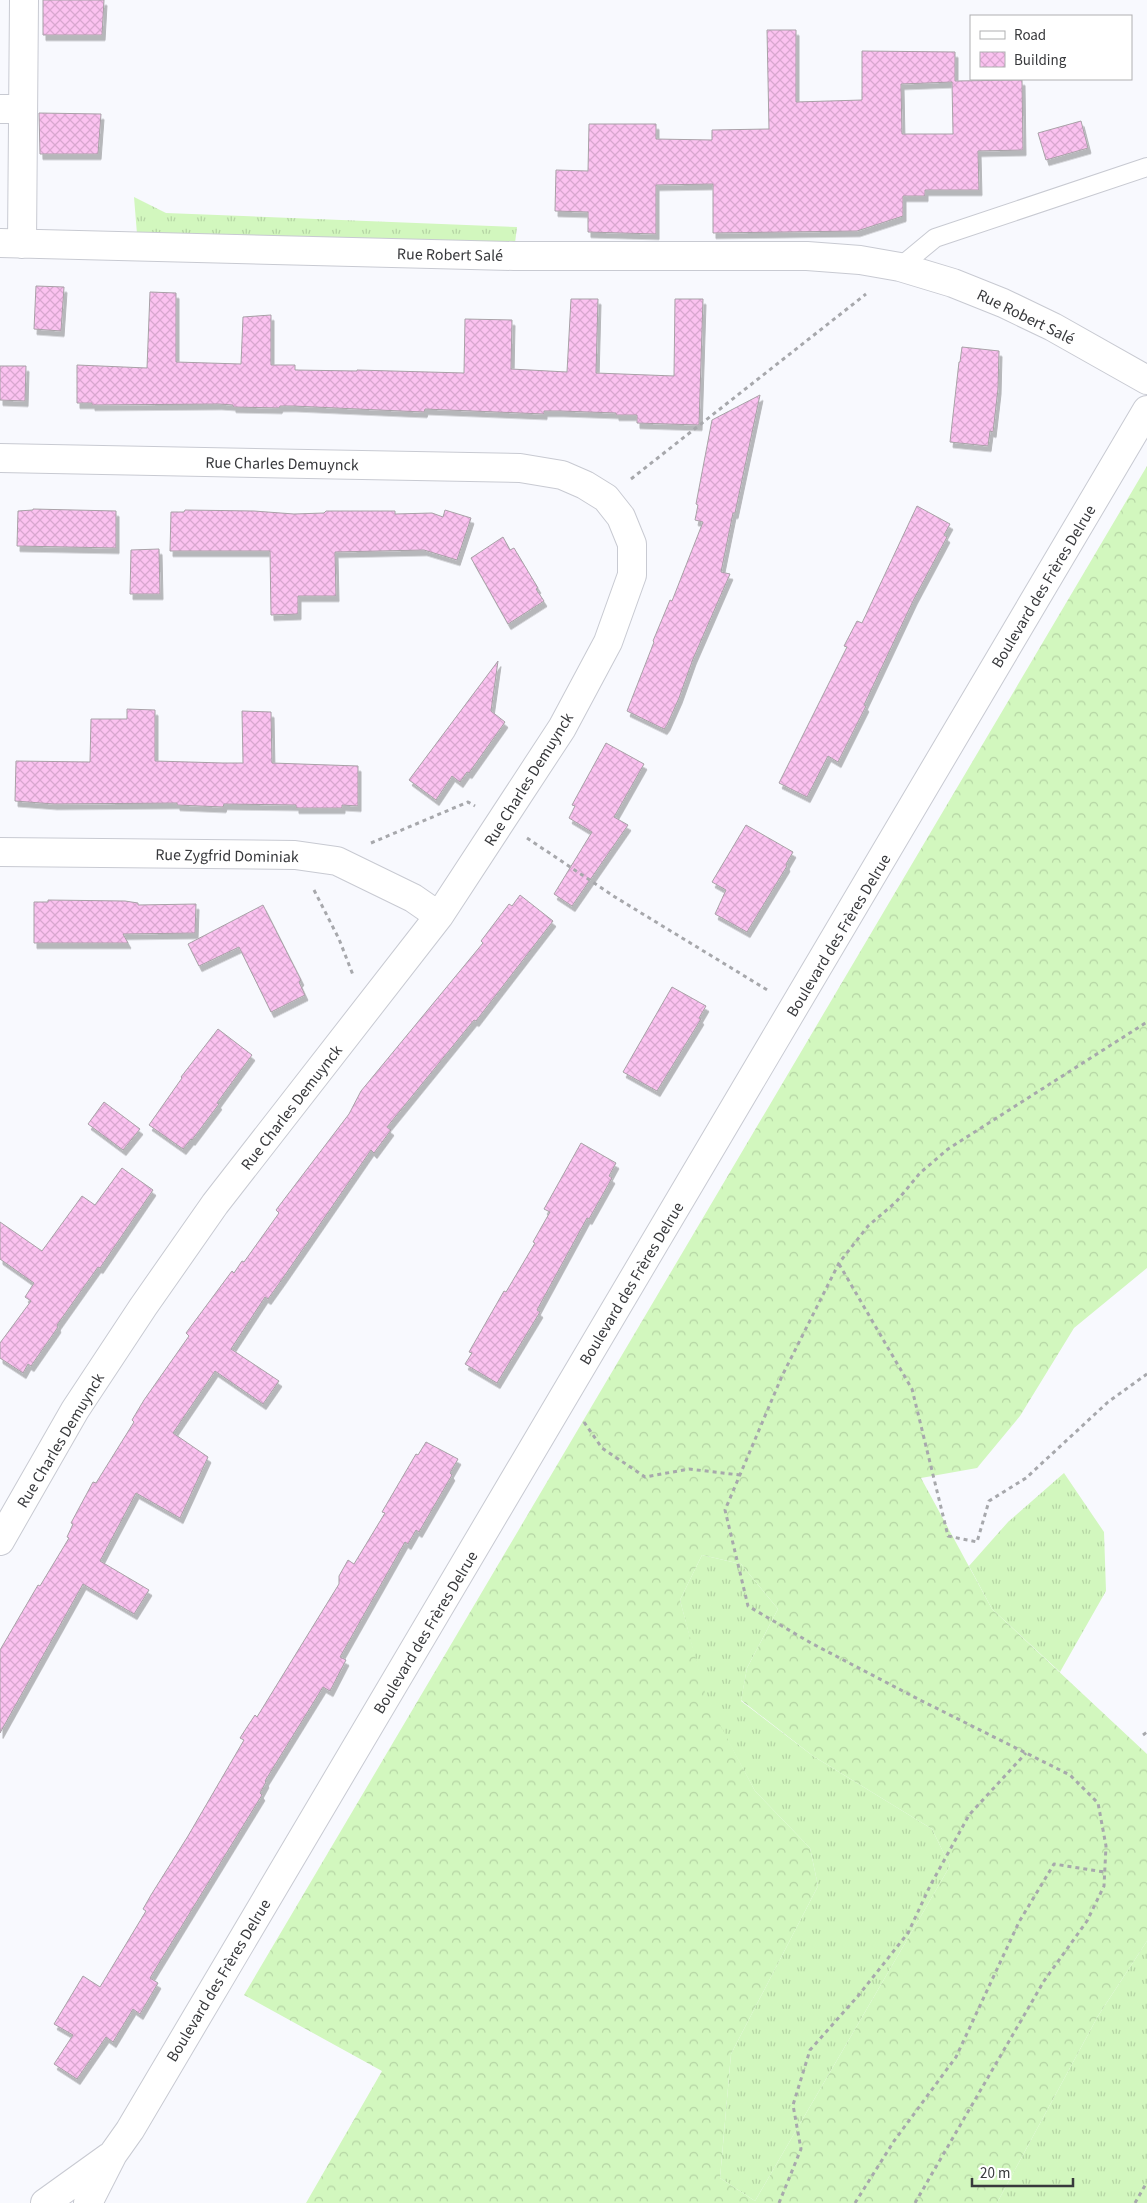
<svg xmlns="http://www.w3.org/2000/svg" width="1147" height="2203" viewBox="0 0 1147 2203" font-family="'Source Sans 3',sans-serif">
  <defs>
    <pattern id="grass-tufts" width="24" height="20" patternUnits="userSpaceOnUse" patternTransform="scale(1.25)"><rect width="24" height="20" fill="#d2f7be"/><path d="M3 7l-1-3M5 7V3M7 7l1-3M15 17l-1-3M17 17v-4M19 17l1-3" fill="none" stroke="#b5d4a4"/></pattern>
    <pattern id="forest-crowns" width="20" height="18" patternUnits="userSpaceOnUse" patternTransform="scale(1.25)"><rect width="20" height="18" fill="#d2f7be"/><path d="M2 6a3 3 0 1 1 6 0M12 15a3 3 0 1 1 6 0" fill="none" stroke="#b5d4a4"/></pattern>
    <pattern id="building-cross-hatch" width="8" height="8" patternUnits="userSpaceOnUse" patternTransform="scale(1.25)"><rect width="8" height="8" fill="#fbc2f0"/><path d="M0 0l8 8M0 8l8-8" fill="none" stroke="#d8a7cf"/></pattern>
    <filter id="shadow"><feDropShadow dx="3" dy="5.5" stdDeviation="0" flood-color="#0004"/></filter>
  </defs>
  <rect width="100%" height="100%" fill="#f8f9fe"/>
  <path fill="url(#grass-tufts)" d="M 134,197 L 166,213 L 517,227 L 515,243 L 137,234 Z
    M 1064,1473 L 1104,1532 L 1106,1591 L 1060,1672 L 992,1609 L 969,1566 L 1008,1522 Z
    M 702,1555 L 741,1564 L 778,1609 L 747,1668 L 741,1701 L 813,1756 L 932,1829 L 950,1866 L 755,2201 L 720,2178 L 731,2054 L 818,1886 L 810,1848 L 755,1791 L 706,1700 L 680,1600 Z
    M 1147,1941 L 1147,2203 L 997,2203 L 1098,2016 Z"/>
  <path fill="url(#forest-crowns)" fill-rule="evenodd" d="M 1147,466 L 1147,1268 L 1074,1328 L 1020,1416 L 977,1468 L 921,1478 L 992,1609 L 1147,1754 L 1147,1941 L 1098,2016 L 997,2203 L 306,2203 L 382,2071 L 244,1995 ZM 702,1555 L 741,1564 L 778,1609 L 747,1668 L 741,1700 L 813,1756 L 932,1829 L 950,1866 L 755,2201 L 720,2178 L 731,2054 L 818,1886 L 810,1848 L 755,1791 L 707,1700 L 680,1600 Z"/>
  <path fill="url(#building-cross-hatch)" stroke="#a8a1a7" fill-rule="evenodd" filter="url(#shadow)" d="M 43,0 L 104,0 L 102,35 L 43,35 Z
    M 767,30 L 796,30 L 796,102 L 862,100 L 862,51 L 955,52 L 955,81 L 1022,80 L 1023,150 L 978,151 L 979,190 L 925,190 L 925,196 L 903,196 L 903,216 L 857,231 L 713,233 L 713,184 L 656,185 L 656,234 L 588,232 L 588,212 L 555,211 L 556,170 L 588,171 L 589,124 L 656,124 L 656,139 L 712,140 L 712,130 L 769,129 ZM 952,82 L 953,134 L 902,134 L 901,84 Z
    M 39,113 L 101,114 L 98,154 L 40,154 Z
    M 1081,121 L 1088,148 L 1046,160 L 1038,133 Z
    M 36,286 L 64,287 L 61,331 L 34,329 Z
    M 150,292 L 176,293 L 176,362 L 241,364 L 243,317 L 271,315 L 271,365 L 295,365 L 295,370 L 357,371 L 357,370 L 464,373 L 465,319 L 512,320 L 511,369 L 567,372 L 571,299 L 598,299 L 596,373 L 674,376 L 675,299 L 703,299 L 699,425 L 637,423 L 637,415 L 616,415 L 616,413 L 561,411 L 544,411 L 544,414 L 425,409 L 424,412 L 401,411 L 293,406 L 280,406 L 279,408 L 233,407 L 233,405 L 219,404 L 92,405 L 92,403 L 77,403 L 77,365 L 147,368 Z
    M 962,347 L 999,351 L 998,389 L 993,432 L 990,431 L 988,446 L 950,442 L 959,362 L 960,362 Z
    M 0,366 L 26,366 L 25,401 L 0,400 Z
    M 760,395 L 735,513 L 733,513 L 721,572 L 730,574 L 693,659 L 679,698 L 667,725 L 664,729 L 627,711 L 654,642 L 653,641 L 670,600 L 672,601 L 703,522 L 695,520 L 698,505 L 696,504 L 712,420 Z
    M 917,506 L 950,524 L 944,535 L 947,537 L 914,599 L 864,705 L 866,706 L 838,762 L 828,756 L 807,797 L 779,783 L 847,647 L 844,646 L 857,621 L 862,623 Z
    M 33,509 L 116,511 L 116,548 L 17,546 L 18,511 L 33,510 Z
    M 185,510 L 254,511 L 294,514 L 324,513 L 326,511 L 395,511 L 395,514 L 432,513 L 443,517 L 445,510 L 471,518 L 457,560 L 424,550 L 335,552 L 336,596 L 298,596 L 298,614 L 271,615 L 270,551 L 170,551 L 171,512 L 184,512 Z
    M 503,537 L 510,550 L 514,548 L 538,588 L 536,589 L 544,601 L 508,624 L 471,558 Z
    M 159,549 L 160,594 L 130,594 L 131,550 Z
    M 498,661 L 491,711 L 505,722 L 469,773 L 467,772 L 460,782 L 452,776 L 436,800 L 409,780 Z
    M 127,709 L 155,710 L 155,761 L 223,763 L 243,763 L 242,711 L 271,712 L 272,763 L 358,766 L 358,806 L 342,805 L 342,808 L 296,808 L 296,805 L 224,804 L 223,807 L 177,805 L 177,803 L 54,804 L 15,801 L 16,761 L 90,762 L 91,719 L 127,719 Z
    M 606,743 L 644,764 L 614,817 L 628,825 L 572,906 L 554,894 L 592,832 L 569,818 L 575,806 L 572,805 Z
    M 746,825 L 793,852 L 786,864 L 787,866 L 747,932 L 715,914 L 726,890 L 712,882 Z
    M 520,895 L 553,921 L 476,1021 L 474,1020 L 387,1127 L 391,1130 L 374,1153 L 371,1150 L 283,1278 L 268,1299 L 265,1297 L 231,1349 L 279,1381 L 263,1404 L 215,1371 L 173,1433 L 208,1457 L 180,1518 L 136,1493 L 100,1561 L 149,1590 L 134,1614 L 83,1584 L 0,1733 L 0,1650 L 38,1585 L 40,1586 L 69,1538 L 67,1537 L 73,1524 L 71,1523 L 93,1482 L 96,1483 L 134,1422 L 132,1420 L 144,1400 L 189,1336 L 186,1333 L 232,1271 L 234,1273 L 242,1261 L 244,1262 L 279,1213 L 276,1210 L 349,1114 L 361,1091 L 483,943 L 481,941 L 509,904 L 512,906 Z
    M 48,900 L 125,901 L 138,903 L 138,905 L 196,904 L 195,933 L 123,934 L 128,943 L 34,943 L 34,902 L 48,902 Z
    M 263,905 L 301,980 L 299,982 L 305,995 L 271,1012 L 239,947 L 199,966 L 188,944 Z
    M 672,987 L 706,1006 L 699,1018 L 701,1019 L 657,1091 L 623,1072 Z
    M 218,1029 L 252,1055 L 217,1103 L 219,1104 L 192,1140 L 191,1139 L 183,1149 L 149,1125 L 182,1078 L 181,1077 Z
    M 104,1102 L 140,1129 L 123,1150 L 88,1124 Z
    M 581,1143 L 616,1163 L 609,1176 L 612,1178 L 589,1219 L 587,1218 L 537,1310 L 540,1312 L 497,1383 L 465,1364 L 472,1353 L 469,1352 L 504,1291 L 506,1292 L 535,1243 L 533,1242 L 550,1212 L 544,1209 Z
    M 122,1168 L 153,1190 L 100,1268 L 98,1267 L 57,1325 L 58,1327 L 31,1366 L 28,1364 L 23,1373 L 0,1358 L 0,1343 L 31,1301 L 25,1297 L 34,1283 L 0,1259 L 0,1222 L 42,1251 L 82,1196 L 95,1205 Z
    M 426,1442 L 458,1459 L 450,1473 L 452,1475 L 419,1532 L 416,1530 L 408,1544 L 405,1542 L 340,1657 L 346,1660 L 330,1691 L 323,1687 L 265,1781 L 266,1782 L 260,1793 L 262,1795 L 150,1978 L 158,1983 L 140,2014 L 133,2009 L 113,2042 L 106,2037 L 77,2079 L 54,2064 L 73,2035 L 54,2024 L 83,1976 L 100,1987 L 146,1911 L 143,1909 L 151,1895 L 188,1836 L 244,1740 L 240,1738 L 247,1727 L 255,1715 L 257,1717 L 339,1584 L 339,1576 L 348,1560 L 354,1564 L 385,1513 L 382,1512 L 416,1454 L 418,1455 Z"/>
  <g fill="none" stroke-linecap="round" stroke-linejoin="round">
    <g stroke="#c8cad2" stroke-width="20">
      <path id="service" d="M 900,267 L 935,238 L 1147,167"/>
    </g>
    <g stroke="#c8cad2" stroke-width="30">
      <path id="minor" d="M 0,109 L 23,109
        M 0,243 L 514,256 L 807,256 L 860,260 L 900,267 L 953,283 L 1003,303 L 1053,327 L 1147,380
        M 22,244 L 24,0
        M 0,458 L 520,468 L 562,475 L 585,485 L 606,498 L 621,517 L 632,544 L 632,575 L 608,642 L 562,728 L 439,916 L 215,1204 L 143,1307 L 75,1410 L 0,1541
        M 0,852 L 295,855 L 337,861 L 413,898 L 439,916
        M 45,2203 L 109,2157
        M 88,2203 L 113,2154 L 130,2130 L 1147,410"/>
    </g>
    <path stroke="#a7a8ac" stroke-width="3" stroke-dasharray="4 4" stroke-linecap="butt" d="M 631,479 L 866,294
      M 527,838 L 615,897 L 769,991
      M 371,843 L 468,802 L 475,806
      M 314,890 L 339,939 L 353,975
      M 839,1264 L 912,1389 L 948,1536 L 977,1542 L 989,1501 L 1026,1478 L 1108,1402 L 1147,1374
      M 584,1422 L 602,1448 L 645,1477 L 689,1469 L 740,1475
      M 1143,1735 L 1147,1732
      M 779,2203 L 801,2149 L 793,2105 L 810,2050 L 858,1996 L 908,1933 L 930,1886 L 969,1815 L 1026,1753
      M 855,2203 L 894,2141 L 956,2057 L 1019,1922 L 1054,1864 L 1104,1872
      M 915,2203 L 1044,1981 L 1087,1921 L 1104,1886 L 1106,1846 L 1098,1803 L 1070,1775 L 918,1699 L 811,1643 L 748,1606 L 725,1510 L 782,1376 L 839,1263 L 868,1226 L 896,1202 L 920,1173 L 948,1149 L 1147,1022
      M 1135,2203 L 1147,2182"/>
    <use href="#service" stroke="#fff" stroke-width="18"/>
    <use href="#minor" stroke="#fff" stroke-width="28"/>
  </g>
  <g text-anchor="middle" stroke-width="4" stroke-linejoin="round" paint-order="stroke">
    <g font-size="16" fill="#38393c" stroke="#fff">
      <text transform="translate(450 254) rotate(1)" y="6">Rue Robert Salé</text>
      <text transform="translate(1026 316) rotate(26)" y="6">Rue Robert Salé</text>
      <text transform="translate(282 463) rotate(1)" y="6">Rue Charles Demuynck</text>
      <text transform="translate(1043 586) rotate(-59)" y="6">Boulevard des Frères Delrue</text>
      <text transform="translate(528 779) rotate(-58)" y="6">Rue Charles Demuynck</text>
      <text transform="translate(227 855) rotate(1)" y="6">Rue Zygfrid Dominiak</text>
      <text transform="translate(838 935) rotate(-59)" y="6">Boulevard des Frères Delrue</text>
      <text transform="translate(291 1107) rotate(-52)" y="6">Rue Charles Demuynck</text>
      <text transform="translate(631 1283) rotate(-59)" y="6">Boulevard des Frères Delrue</text>
      <text transform="translate(60 1440) rotate(-59)" y="6">Rue Charles Demuynck</text>
      <text transform="translate(425 1632) rotate(-59)" y="6">Boulevard des Frères Delrue</text>
      <text transform="translate(218 1980) rotate(-59)" y="6">Boulevard des Frères Delrue</text>
    </g>
  </g>
  <rect x="970" y="15" width="162" height="65" fill="#ffffff" stroke="#afb0b1"/>
  <rect x="980" y="31" width="25" height="8" fill="#ffffff" stroke="#afb0b1"/>
  <text x="1014" y="40" font-size="15" fill="#38393c">Road</text>
  <rect x="980" y="52" width="25" height="15" fill="url(#building-cross-hatch)" stroke="#afb0b1"/>
  <text x="1014" y="65" font-size="15" fill="#38393c">Building</text>
  <path d="M972 2178v8h101v-8" fill="none" stroke="#38393c" stroke-width="2.5"/>
  <text x="980" y="2178" font-size="15" fill="#38393c" stroke="#ffffff" stroke-width="4" paint-order="stroke">20 m</text>
</svg>
